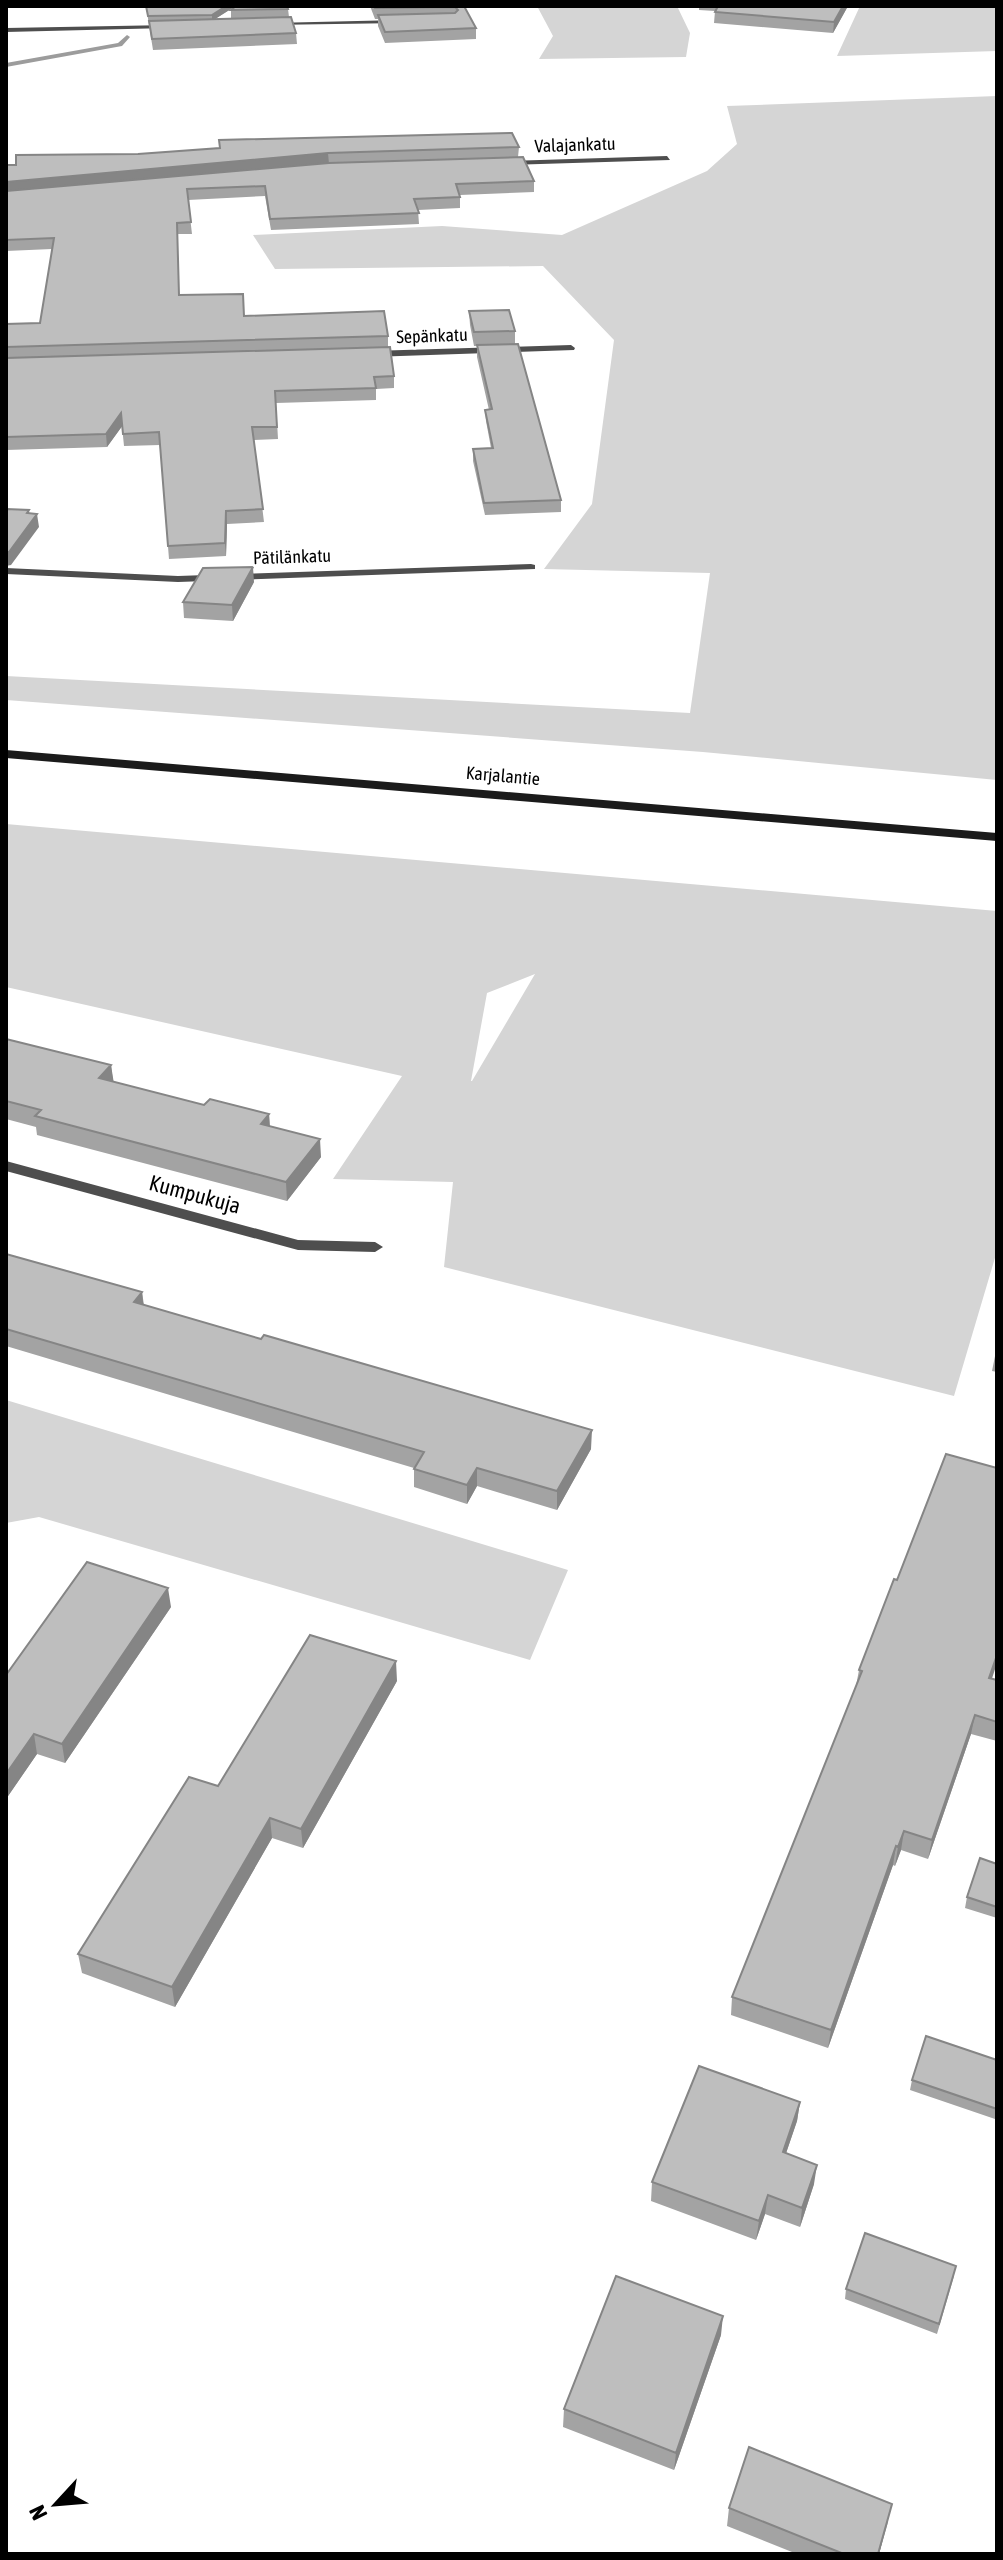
<svg xmlns="http://www.w3.org/2000/svg" width="1003" height="2560" viewBox="0 0 1003 2560" font-family="'Asap Condensed',sans-serif">
  <rect width="100%" height="100%" fill="#fff"/>
  <path fill="#d5d5d5" fill-rule="evenodd" d="M 537,6 L 677,6 L 690,33 L 686,57 L 539,59 L 553,36 Z
    M 860,6 L 997,6 L 997,51 L 837,56 Z
    M 997,96 L 997,780 L 703,752 L 6,700 L 6,676 L 690,713 L 710,573 L 544,569 L 592,504 L 614,340 L 543,266 L 275,269 L 253,235 L 442,226 L 562,235 L 707,171 L 737,144 L 727,106 Z
    M 6,824 L 997,911 L 997,1251 L 954,1396 L 444,1267 L 453,1182 L 333,1179 L 402,1076 L 6,987 ZM 535,974 L 472,1081 L 471,1081 L 487,993 Z
    M 6,1400 L 568,1570 L 530,1660 L 39,1517 L 6,1523 Z"/>
  <g fill="none" stroke-linecap="round" stroke-linejoin="round">
    <path fill="#9c9c9c" fill-rule="evenodd" d="M 127,35 L 130,37 L 122,46 L 6,67 L 6,63 L 118,43 Z"/>
    <path fill="#4e4e4e" fill-rule="evenodd" d="M 400,20 L 402,23 L 269,25 L 272,23 Z
      M 170,25 L 168,28 L 6,32 L 6,28 Z
      M 667,156 L 670,160 L 506,165 L 502,163 L 506,161 Z
      M 571,345 L 575,348 L 574,350 L 371,357 L 366,354 L 371,351 Z
      M 531,564 L 535,565 L 535,569 L 178,582 L 6,574 L 6,568 L 178,576 Z
      M 6,1161 L 298,1240 L 375,1242 L 383,1247 L 375,1252 L 298,1250 L 6,1171 Z"/>
    <path fill="#1b1b1b" fill-rule="evenodd" d="M 6,750 L 997,833 L 997,841 L 6,758 Z"/>
  </g>
  <path fill="#a3a3a3" d="M 146,6 L 234,7 L 215,19 L 231,19 L 231,10 L 288,9 L 289,17 L 296,33 L 297,44 L 153,50 Z
    M 370,6 L 464,6 L 476,28 L 476,39 L 385,43 L 378,26 L 378,19 L 375,19 Z
    M 699,6 L 848,6 L 833,33 L 714,23 L 715,11 L 699,10 Z
    M 219,140 L 519,147 L 518,157 L 534,181 L 534,192 L 460,195 L 460,208 L 418,210 L 419,224 L 271,230 L 265,196 L 188,200 L 192,234 L 177,234 L 179,295 L 244,316 L 388,336 L 388,347 L 394,376 L 394,388 L 376,389 L 376,400 L 276,403 L 278,439 L 254,440 L 264,522 L 227,524 L 226,556 L 169,559 L 160,445 L 124,446 L 122,426 L 107,447 L 6,450 L 6,324 L 40,323 L 52,249 L 6,251 L 6,165 L 138,154 L 220,148 Z
    M 469,311 L 515,331 L 515,344 L 561,500 L 561,512 L 485,515 L 473,461 L 473,449 L 491,448 L 486,421 L 485,410 L 489,410 L 477,357 L 477,346 L 474,346 L 470,325 Z
    M 254,582 L 233,621 L 184,618 L 183,602 Z
    M 6,1039 L 111,1065 L 113,1082 L 204,1105 L 269,1114 L 270,1126 L 321,1157 L 287,1201 L 37,1135 L 36,1127 L 6,1119 Z
    M 6,1254 L 142,1292 L 144,1305 L 591,1449 L 557,1510 L 477,1486 L 467,1504 L 414,1487 L 414,1468 L 6,1346 Z
    M 997,1346 L 997,1372 L 992,1371 Z
    M 171,1607 L 65,1763 L 37,1754 L 6,1799 L 6,1675 Z
    M 859,1670 L 992,1679 L 997,1680 L 997,1741 L 971,1734 L 928,1859 L 901,1850 L 895,1866 L 893,1865 L 828,2048 L 731,2015 L 732,1997 L 856,1686 Z
    M 397,1681 L 303,1848 L 272,1838 L 175,2007 L 82,1973 L 78,1954 L 218,1786 Z
    M 997,1864 L 997,1918 L 965,1908 L 967,1897 Z
    M 997,2060 L 997,2113 L 995,2119 L 910,2090 L 912,2080 Z
    M 800,2102 L 797,2121 L 786,2153 L 814,2184 L 800,2227 L 765,2214 L 756,2240 L 651,2201 L 652,2182 Z
    M 954,2276 L 937,2334 L 845,2299 L 846,2289 Z
    M 721,2335 L 674,2470 L 563,2427 L 564,2409 Z
    M 729,2508 L 888,2522 L 879,2554 L 797,2554 L 727,2526 Z"/>
  <path fill="#858585" d="M 226,6 L 234,7 L 212,21 L 212,15 Z
    M 843,6 L 848,6 L 833,33 L 834,22 Z
    M 328,153 L 329,164 L 6,193 L 6,182 Z
    M 121,413 L 123,425 L 107,447 L 106,434 Z
    M 29,510 L 30,523 L 37,514 L 39,527 L 11,565 L 6,566 L 6,552 Z
    M 226,511 L 227,524 L 226,556 L 225,543 Z
    M 253,567 L 254,582 L 233,621 L 232,605 Z
    M 111,1065 L 114,1084 L 99,1078 Z
    M 269,1114 L 270,1133 L 261,1124 Z
    M 320,1139 L 321,1157 L 287,1201 L 286,1182 Z
    M 142,1292 L 144,1311 L 134,1302 Z
    M 592,1430 L 591,1449 L 557,1510 L 557,1491 Z
    M 477,1468 L 477,1486 L 467,1504 L 467,1485 Z
    M 168,1588 L 171,1607 L 65,1763 L 62,1744 Z
    M 997,1655 L 997,1663 L 986,1697 L 989,1678 Z
    M 396,1661 L 397,1681 L 303,1848 L 301,1829 Z
    M 975,1715 L 971,1734 L 928,1859 L 932,1840 Z
    M 34,1734 L 37,1754 L 6,1799 L 6,1774 Z
    M 270,1818 L 272,1838 L 175,2007 L 172,1987 Z
    M 904,1831 L 901,1850 L 895,1866 L 898,1847 Z
    M 896,1846 L 893,1865 L 828,2048 L 831,2030 Z
    M 800,2102 L 797,2121 L 780,2171 L 783,2152 Z
    M 817,2165 L 814,2184 L 800,2227 L 802,2208 Z
    M 768,2195 L 765,2214 L 756,2240 L 759,2221 Z
    M 723,2316 L 721,2335 L 674,2470 L 676,2453 Z
    M 892,2504 L 879,2554 L 878,2554 Z"/>
  <path fill="#bebebe" stroke="#858585" stroke-width="2" d="M 146,6 L 226,6 L 212,15 L 148,16 Z
    M 236,6 L 287,6 L 288,9 L 231,10 Z
    M 374,6 L 464,6 L 476,28 L 385,32 L 378,15 L 455,13 L 458,10 L 455,7 L 375,8 Z
    M 718,6 L 843,6 L 834,22 L 715,12 Z
    M 291,17 L 296,33 L 152,39 L 149,21 Z
    M 512,133 L 519,147 L 328,153 L 6,182 L 6,165 L 16,165 L 16,155 L 138,154 L 220,148 L 219,140 Z
    M 523,157 L 534,181 L 456,184 L 460,197 L 414,199 L 419,213 L 270,219 L 265,186 L 187,189 L 191,222 L 177,223 L 179,295 L 243,294 L 244,316 L 384,311 L 388,336 L 6,347 L 6,324 L 40,323 L 54,238 L 6,240 L 6,191 L 329,163 Z
    M 509,310 L 515,331 L 474,332 L 469,311 Z
    M 518,344 L 561,500 L 484,503 L 473,449 L 493,448 L 485,410 L 492,409 L 477,345 Z
    M 390,347 L 394,376 L 374,377 L 376,388 L 275,391 L 277,427 L 252,427 L 263,509 L 226,511 L 225,543 L 168,546 L 159,432 L 123,434 L 121,413 L 106,434 L 6,437 L 6,358 Z
    M 6,509 L 29,510 L 27,513 L 37,514 L 9,552 L 6,552 Z
    M 253,567 L 232,605 L 183,602 L 203,568 Z
    M 6,1039 L 111,1065 L 99,1078 L 204,1105 L 210,1099 L 269,1114 L 261,1124 L 320,1139 L 286,1182 L 35,1116 L 41,1110 L 6,1101 Z
    M 6,1254 L 142,1292 L 134,1302 L 261,1339 L 264,1335 L 592,1430 L 557,1491 L 477,1468 L 467,1485 L 414,1469 L 424,1452 L 6,1329 Z
    M 946,1454 L 997,1468 L 997,1655 L 989,1678 L 997,1680 L 997,1722 L 975,1715 L 932,1840 L 904,1831 L 898,1847 L 896,1846 L 831,2030 L 732,1997 L 862,1671 L 859,1670 L 894,1579 L 897,1580 Z
    M 87,1562 L 168,1588 L 62,1744 L 34,1734 L 6,1774 L 6,1675 Z
    M 310,1635 L 396,1661 L 301,1829 L 270,1818 L 172,1987 L 78,1954 L 189,1777 L 218,1786 Z
    M 980,1858 L 997,1864 L 997,1907 L 967,1897 Z
    M 926,2036 L 997,2060 L 997,2109 L 912,2080 Z
    M 699,2066 L 800,2102 L 783,2152 L 817,2165 L 802,2208 L 768,2195 L 759,2221 L 652,2182 Z
    M 865,2233 L 956,2266 L 939,2324 L 846,2289 Z
    M 616,2276 L 723,2316 L 676,2453 L 564,2409 Z
    M 749,2447 L 892,2504 L 878,2554 L 844,2554 L 729,2508 Z"/>
  <g text-anchor="middle" stroke-width="6" stroke-linejoin="round" paint-order="stroke">
    <g font-size="18" fill="#000" stroke="#fff">
      <text transform="translate(575 145) rotate(-2)" y="6">Valajankatu</text>
      <text transform="translate(432 336) rotate(-2)" y="6">Sepänkatu</text>
      <text transform="translate(292 557) rotate(-2)" y="6">Pätilänkatu</text>
      <text transform="translate(503 776) rotate(5)" y="6">Karjalantie</text>
    </g>
    <g font-size="22" fill="#000" stroke="#fff">
      <text transform="translate(195 1194) rotate(15)" y="8">Kumpukuja</text>
    </g>
  </g>
  <rect width="1003" height="2560" fill="none" stroke="#000000" stroke-width="16"/>
  <g transform="translate(56 2504) rotate(244)" stroke="#ffffff" stroke-width="6" paint-order="stroke">
  <path d="M0-6L14 30L0 20L-14 30Z" fill="#000000"/>
  <text y="-12" font-size="22" font-weight="bold" text-anchor="middle" fill="#000000">N</text>
  </g>
</svg>
